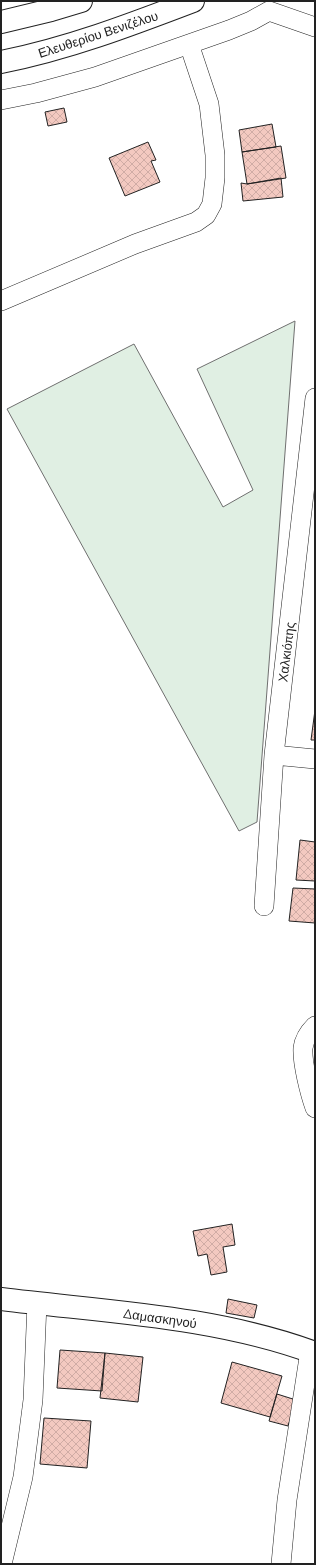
<svg xmlns="http://www.w3.org/2000/svg" width="316" height="1565" viewBox="0 0 316 1565" font-family="'Nunito Sans',sans-serif">
  <defs>
    <pattern id="building-cross-hatch" width="8" height="8" patternUnits="userSpaceOnUse"><rect width="8" height="8" fill="#f3c9c0"/><path d="M0 0l8 8M0 8l8-8" fill="none" stroke="#d0aca5"/></pattern>
  </defs>
  <rect width="100%" height="100%" fill="#fff"/>
  <path fill="#e0efe3" stroke="#6f6f6f" d="M 295,321 L 257,822 L 239,831 L 7,409 L 134,344 L 223,507 L 253,490 L 197,369 Z"/>
  <path fill="url(#building-cross-hatch)" stroke="#222" d="M 64,108 L 67,122 L 48,126 L 45,112 Z
    M 272,124 L 276,147 L 242,152 L 239,130 Z
    M 148,142 L 156,160 L 151,161 L 160,182 L 125,196 L 109,158 Z
    M 281,146 L 286,178 L 247,184 L 242,152 Z
    M 281,178 L 283,197 L 243,201 L 241,183 L 247,184 Z
    M 315,710 L 315,740 L 311,740 Z
    M 300,840 L 315,842 L 315,881 L 296,880 Z
    M 293,888 L 315,889 L 315,923 L 289,921 Z
    M 232,1224 L 235,1245 L 223,1247 L 227,1272 L 211,1275 L 207,1254 L 198,1256 L 193,1231 Z
    M 228,1299 L 257,1305 L 254,1318 L 226,1313 Z
    M 60,1350 L 105,1353 L 102,1391 L 57,1388 Z
    M 105,1353 L 143,1357 L 138,1402 L 100,1398 Z
    M 232,1362 L 282,1376 L 270,1417 L 221,1403 Z
    M 277,1394 L 296,1400 L 288,1426 L 269,1421 Z
    M 44,1418 L 91,1421 L 87,1468 L 40,1464 Z"/>
  <g fill="none" stroke-linecap="round" stroke-linejoin="round">
    <g stroke="#222" stroke-width="20">
      <path id="minor" d="M 269,11 L 315,27
        M 1,100 L 36,93 L 95,77 L 229,30 L 251,21 L 269,11
        M 1,301 L 135,244 L 196,222 L 206,215 L 212,204 L 215,178 L 215,155 L 209,104 L 189,44
        M 274,755 L 315,759
        M 264,906 L 274,755 L 315,398
        M 315,1026 C 309,1032 304,1040 303,1048 C 302,1063 310,1094 315,1108
        M 2,1564 L 23,1477 L 33,1400 L 37,1303
        M 281,1564 L 287,1500 L 310,1351"/>
    </g>
    <g stroke="#222" stroke-width="24">
      <path id="secondary" d="M 1,1299 C 106,1312 215,1316 315,1353"/>
    </g>
    <g stroke="#222" stroke-width="24">
      <path id="primary" d="M 1,22 L 51,10 L 81,1
        M 1,62 C 67,49 130,25 193,1"/>
    </g>
    <use href="#minor" stroke="#fff" stroke-width="19"/>
    <use href="#secondary" stroke="#fff" stroke-width="22"/>
    <use href="#primary" stroke="#fff" stroke-width="22"/>
  </g>
  <g text-anchor="middle" stroke-width="3" stroke-linejoin="round" paint-order="stroke">
    <g font-size="13" fill="#222" stroke="#fff">
      <text transform="translate(98 34) rotate(-18)" y="5">Ελευθερίου Βενιζέλου</text>
      <text transform="translate(286 652) rotate(-83)" y="5">Χαλκιόπης</text>
      <text transform="translate(160 1318) rotate(8)" y="5">Δαμασκηνού</text>
    </g>
  </g>
  <rect width="316" height="1565" fill="none" stroke="#222222" stroke-width="4"/>
</svg>
